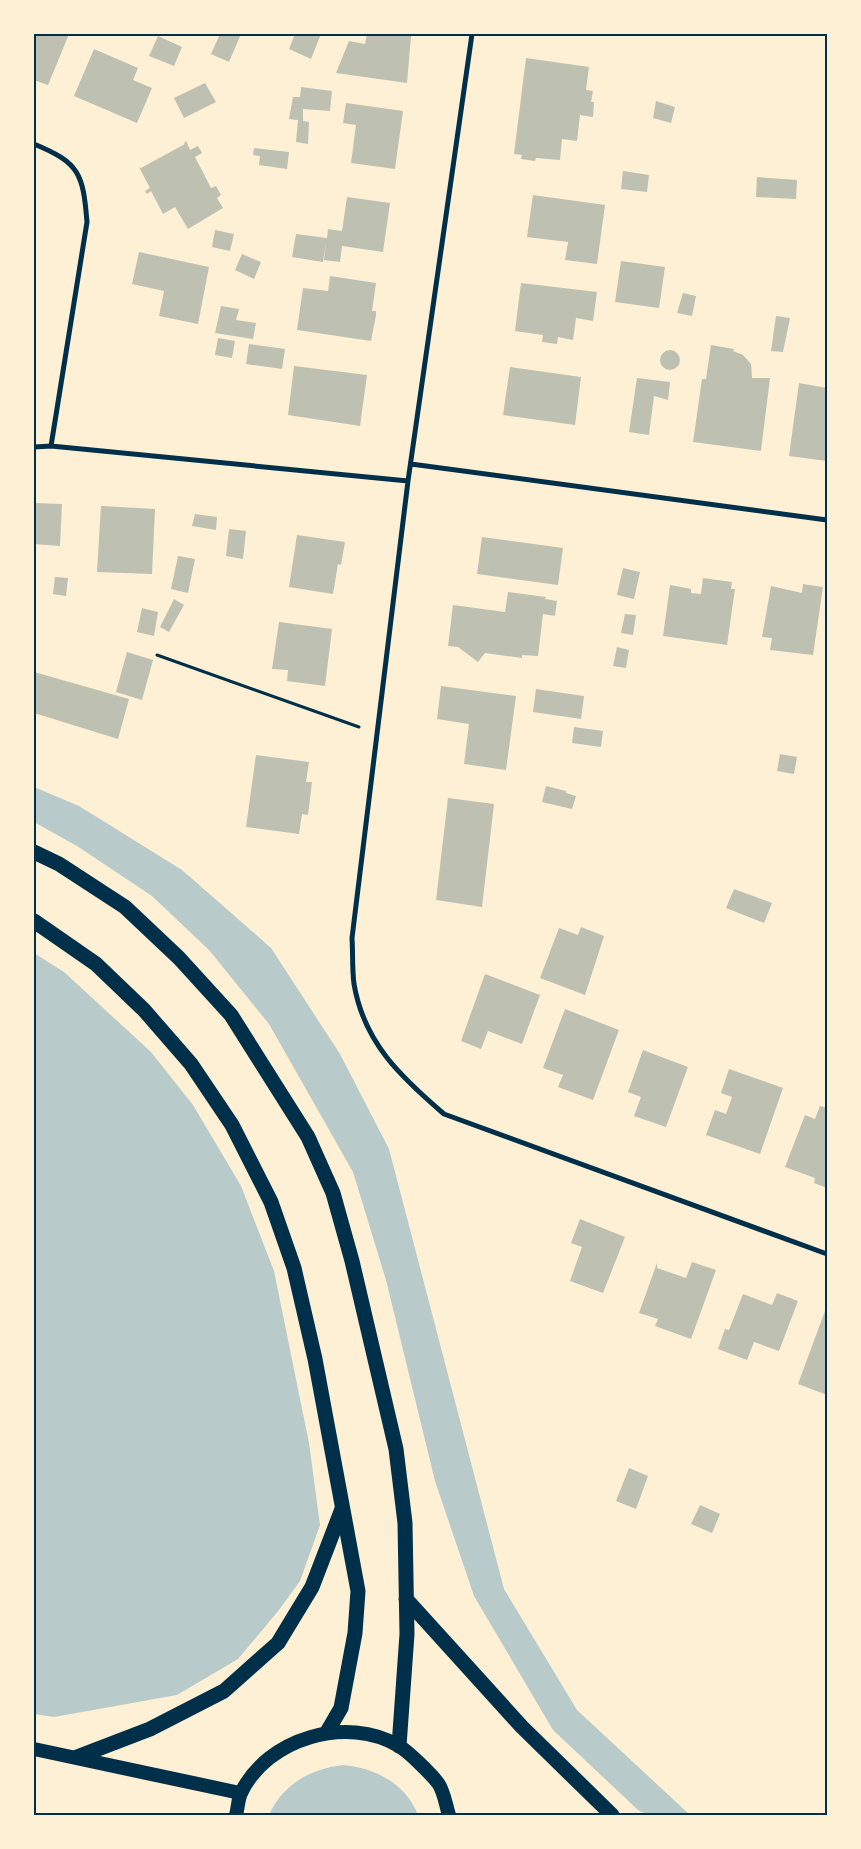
<svg xmlns="http://www.w3.org/2000/svg" width="861" height="1849" viewBox="0 0 861 1849" font-family="Jost,sans-serif">
  <rect width="100%" height="100%" fill="#fdf0d5"/>
  <path fill="#b9caca" d="M 34,787 L 79,806 L 182,870 L 271,948 L 340,1054 L 389,1149 L 504,1589 L 577,1710 L 690,1815 L 648,1815 L 638,1810 L 553,1730 L 474,1596 L 435,1481 L 386,1280 L 353,1172 L 269,1024 L 209,950 L 152,896 L 77,846 L 34,822 Z
    M 34,953 L 64,972 L 151,1052 L 193,1105 L 241,1186 L 274,1271 L 309,1443 L 320,1525 L 300,1581 L 279,1610 L 238,1659 L 177,1695 L 54,1717 L 34,1714 Z
    M 343,1765 C 376,1768 406,1784 418,1815 L 269,1815 C 283,1784 310,1769 343,1765 Z"/>
  <path fill="#bec0b2" d="M 34,34 L 69,34 L 48,85 L 34,80 Z
    M 220,34 L 241,34 L 229,62 L 211,54 Z
    M 295,34 L 321,34 L 311,59 L 289,49 Z
    M 367,34 L 406,34 L 406,36 L 411,36 L 407,83 L 336,73 L 349,41 L 365,44 Z
    M 158,36 L 182,47 L 174,66 L 149,56 Z
    M 94,49 L 138,68 L 133,80 L 152,88 L 137,123 L 74,96 Z
    M 526,58 L 589,67 L 586,90 L 593,91 L 591,102 L 594,102 L 593,117 L 580,115 L 577,141 L 562,139 L 560,160 L 536,158 L 535,161 L 521,159 L 522,155 L 514,154 Z
    M 205,83 L 216,102 L 184,118 L 174,98 Z
    M 301,87 L 332,91 L 330,111 L 303,109 L 303,121 L 309,122 L 308,144 L 296,142 L 298,120 L 289,119 L 293,97 L 300,97 Z
    M 656,101 L 675,107 L 671,123 L 653,118 Z
    M 346,103 L 403,111 L 395,169 L 351,163 L 356,125 L 343,123 Z
    M 186,141 L 190,150 L 198,146 L 202,153 L 195,157 L 211,188 L 216,186 L 221,195 L 217,198 L 223,208 L 188,229 L 175,207 L 163,214 L 151,191 L 147,194 L 145,191 L 150,188 L 139,167 L 141,168 L 185,144 L 184,143 Z
    M 254,148 L 289,152 L 287,169 L 259,165 L 260,156 L 253,155 Z
    M 623,171 L 649,175 L 647,192 L 621,189 Z
    M 757,177 L 797,180 L 796,199 L 756,197 Z
    M 533,195 L 605,205 L 597,264 L 565,260 L 568,242 L 527,237 Z
    M 347,197 L 390,203 L 383,252 L 342,246 L 340,262 L 324,260 L 326,242 L 323,262 L 292,257 L 296,234 L 327,238 L 328,229 L 342,231 Z
    M 215,230 L 234,234 L 230,251 L 212,247 Z
    M 139,252 L 209,267 L 198,324 L 159,316 L 164,291 L 132,284 Z
    M 242,254 L 261,262 L 254,279 L 235,270 Z
    M 621,261 L 665,267 L 659,308 L 615,302 Z
    M 330,276 L 376,283 L 372,311 L 376,311 L 376,315 L 371,341 L 297,330 L 303,288 L 328,291 Z
    M 521,283 L 597,292 L 593,321 L 576,318 L 573,340 L 558,337 L 557,344 L 542,342 L 543,335 L 515,331 Z
    M 683,293 L 696,296 L 692,316 L 677,313 Z
    M 221,306 L 239,309 L 236,320 L 256,323 L 253,339 L 215,333 Z
    M 776,316 L 790,318 L 783,352 L 771,351 Z
    M 218,338 L 235,341 L 232,358 L 215,355 Z
    M 249,344 L 285,349 L 282,369 L 246,364 Z
    M 711,345 L 734,349 L 733,351 L 743,355 L 751,364 L 752,378 L 770,378 L 761,451 L 693,442 L 702,379 L 706,379 Z
    M660 360a10 10 0 1 1 20 0a10 10 0 1 1-20 0Z
    M 294,366 L 367,375 L 360,426 L 288,415 Z
    M 510,367 L 581,377 L 575,425 L 503,415 Z
    M 637,378 L 670,382 L 668,400 L 654,396 L 649,435 L 629,432 Z
    M 799,383 L 827,388 L 827,461 L 789,456 Z
    M 34,503 L 62,504 L 60,546 L 34,544 Z
    M 101,506 L 155,509 L 152,574 L 97,572 Z
    M 195,514 L 217,517 L 216,530 L 192,526 Z
    M 229,529 L 246,531 L 243,559 L 226,556 Z
    M 297,535 L 345,542 L 341,565 L 338,564 L 333,594 L 289,587 Z
    M 482,537 L 563,548 L 558,585 L 477,574 Z
    M 178,556 L 195,559 L 188,593 L 171,589 Z
    M 623,568 L 640,572 L 634,599 L 617,595 Z
    M 55,577 L 68,578 L 66,596 L 53,594 Z
    M 703,578 L 732,582 L 731,589 L 735,589 L 727,645 L 663,636 L 670,585 L 691,589 L 691,593 L 701,594 Z
    M 803,584 L 823,587 L 813,655 L 770,650 L 772,638 L 762,637 L 771,586 L 802,593 Z
    M 508,592 L 546,597 L 545,599 L 557,601 L 555,616 L 543,614 L 538,656 L 522,655 L 522,658 L 485,653 L 478,662 L 458,647 L 448,646 L 453,605 L 505,612 Z
    M 174,599 L 184,605 L 169,632 L 160,627 Z
    M 142,608 L 158,612 L 154,636 L 137,632 Z
    M 625,614 L 636,615 L 633,635 L 621,633 Z
    M 279,622 L 332,629 L 325,686 L 287,681 L 288,670 L 272,669 Z
    M 617,647 L 629,650 L 626,668 L 613,666 Z
    M 127,652 L 153,660 L 142,700 L 116,692 Z
    M 34,672 L 129,699 L 118,739 L 34,713 Z
    M 441,686 L 516,696 L 506,770 L 464,764 L 469,724 L 437,719 Z
    M 536,689 L 584,696 L 581,719 L 533,712 Z
    M 574,727 L 603,731 L 601,747 L 572,743 Z
    M 780,754 L 797,757 L 794,774 L 777,771 Z
    M 256,755 L 309,762 L 306,782 L 312,782 L 308,815 L 302,814 L 299,834 L 246,827 Z
    M 546,786 L 566,791 L 566,793 L 576,796 L 572,809 L 542,802 Z
    M 448,798 L 494,804 L 482,907 L 436,900 Z
    M 734,889 L 772,903 L 764,923 L 726,908 Z
    M 581,927 L 604,936 L 585,995 L 540,978 L 559,928 L 578,935 Z
    M 485,974 L 540,995 L 522,1044 L 488,1031 L 481,1049 L 461,1041 Z
    M 565,1009 L 619,1030 L 593,1100 L 558,1087 L 563,1075 L 543,1068 Z
    M 643,1050 L 688,1067 L 666,1127 L 634,1116 L 641,1097 L 628,1092 Z
    M 729,1069 L 783,1088 L 760,1154 L 706,1135 L 715,1110 L 726,1114 L 732,1097 L 721,1093 Z
    M 820,1106 L 827,1108 L 827,1188 L 814,1183 L 815,1178 L 785,1167 L 805,1115 L 815,1119 Z
    M 580,1219 L 625,1237 L 603,1293 L 570,1281 L 582,1247 L 571,1243 Z
    M 692,1262 L 716,1270 L 691,1339 L 655,1326 L 658,1319 L 639,1313 L 657,1263 L 657,1268 L 686,1278 Z
    M 777,1293 L 798,1301 L 779,1351 L 754,1342 L 747,1360 L 718,1349 L 725,1329 L 729,1330 L 743,1294 L 772,1305 Z
    M 825,1311 L 827,1312 L 827,1395 L 798,1384 Z
    M 629,1468 L 648,1476 L 636,1509 L 616,1501 Z
    M 700,1505 L 720,1514 L 712,1533 L 691,1524 Z"/>
  <g fill="none" stroke-linecap="round" stroke-linejoin="round">
    <path stroke="#003049" stroke-width="3" d="M 157,655 L 359,727"/>
    <path stroke="#003049" stroke-width="5" d="M 472,34 L 408,481 L 352,938 C 353,953 352,969 354,984 C 364,1043 401,1077 444,1114 L 827,1254
      M 34,144 C 80,163 83,174 87,222 L 51,446
      M 34,447 L 51,446 L 408,481
      M 411,464 L 827,520"/>
    <path stroke="#003049" stroke-width="14" d="M 34,1749 L 240,1793
      M 236,1815 C 238,1808 238,1799 241,1793 C 267,1738 347,1715 399,1746 C 409,1752 431,1774 438,1783 C 444,1791 446,1806 449,1815"/>
    <path stroke="#003049" stroke-width="15" d="M 34,852 L 59,864 L 125,907 L 179,958 L 231,1015 L 308,1137 L 333,1193 L 352,1261 L 396,1449 L 405,1523 L 407,1634 L 399,1746
      M 34,921 L 96,964 L 144,1010 L 191,1064 L 232,1125 L 271,1202 L 294,1268 L 315,1359 L 358,1591 L 355,1633 L 341,1708 L 327,1732
      M 406,1599 L 522,1727 L 612,1815
      M 77,1757 L 150,1729 L 224,1691 L 278,1643 L 312,1587 L 342,1509"/>
  </g>
  <rect width="861" height="1849" fill="none" stroke="#fdf0d5" stroke-width="70"/>
  <rect x="35" y="35" width="791" height="1779" fill="none" stroke="#003049" stroke-width="2"/>
</svg>
